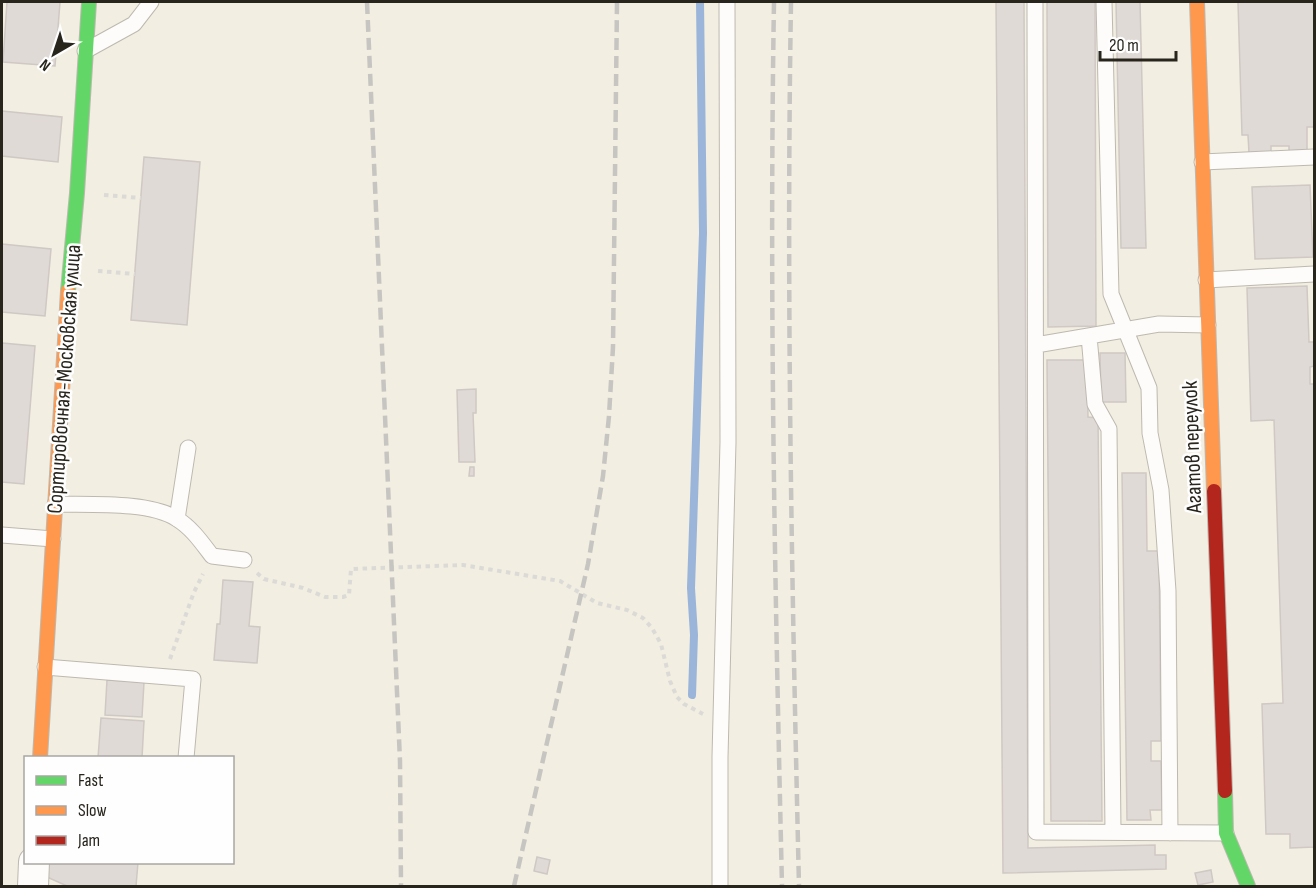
<svg xmlns="http://www.w3.org/2000/svg" width="1316" height="888" viewBox="0 0 1316 888" font-family="'Sofia Sans Condensed',sans-serif">
  <rect width="100%" height="100%" fill="#f2eee1"/>
  <g fill="none" stroke-linecap="round" stroke-linejoin="round">
    <path stroke="#9ab5d9" stroke-width="8" d="M 692,695 L 694,635 L 691,588 L 703,233 L 700,2"/>
  </g>
  <path fill="#e0dad6" stroke="#cfc8c4" stroke-width="1.5" d="M 7,2 L 60,2 L 55,66 L 3,62 Z
    M 996,2 L 1024,2 L 1028,848 L 1155,845 L 1155,855 L 1166,855 L 1166,869 L 1003,873 Z
    M 1047,2 L 1095,2 L 1096,326 L 1048,327 Z
    M 1116,2 L 1140,2 L 1146,248 L 1121,248 Z
    M 1238,2 L 1314,2 L 1314,127 L 1307,127 L 1307,150 L 1289,151 L 1289,146 L 1271,146 L 1271,152 L 1249,153 L 1248,135 L 1242,135 Z
    M 2,111 L 62,117 L 58,162 L 2,156 Z
    M 144,157 L 200,162 L 187,325 L 131,320 Z
    M 1310,185 L 1313,257 L 1255,259 L 1252,187 Z
    M 2,244 L 51,249 L 45,316 L 2,312 Z
    M 1307,286 L 1309,342 L 1314,342 L 1314,366 L 1310,367 L 1310,384 L 1314,384 L 1314,847 L 1290,848 L 1290,834 L 1266,834 L 1262,704 L 1283,703 L 1274,420 L 1251,421 L 1247,288 Z
    M 2,343 L 35,346 L 24,484 L 2,482 Z
    M 1100,353 L 1125,353 L 1126,402 L 1101,402 Z
    M 1047,360 L 1087,360 L 1088,417 L 1098,418 L 1102,821 L 1051,821 Z
    M 476,389 L 476,413 L 473,413 L 475,462 L 459,462 L 457,390 Z
    M 470,467 L 474,467 L 474,476 L 469,476 Z
    M 1122,473 L 1146,473 L 1147,551 L 1159,551 L 1161,741 L 1151,741 L 1151,761 L 1161,761 L 1162,810 L 1150,810 L 1151,820 L 1127,820 Z
    M 223,580 L 253,582 L 249,626 L 260,627 L 257,663 L 214,660 L 217,624 L 220,624 Z
    M 107,680 L 144,682 L 142,717 L 105,715 Z
    M 101,718 L 144,721 L 142,758 L 98,758 Z
    M 537,857 L 550,860 L 547,874 L 534,871 Z
    M 48,862 L 138,862 L 136,886 L 67,886 L 47,877 Z
    M 1211,870 L 1213,882 L 1198,885 L 1195,873 Z"/>
  <g fill="none" stroke-linecap="round" stroke-linejoin="round">
    <g stroke="#bdb9b0" stroke-width="17">
      <path id="lane" d="M 1035,2 L 1036,832 L 1226,833
        M 1104,2 L 1111,294 L 1149,388 L 1150,433 L 1161,490 L 1168,591 L 1170,833
        M 85,51 L 134,24 L 151,2
        M 1202,162 L 1314,157
        M 1206,280 L 1314,274
        M 1089,336 L 1095,404 L 1109,429 L 1113,832
        M 1036,345 L 1159,324 L 1208,325
        M 55,504 C 88,505 150,501 177,519 C 192,528 202,543 212,556 L 244,560
        M 177,519 L 188,448
        M 2,535 L 53,539
        M 45,667 L 193,679 L 186,758
        M 720,886 L 720,757 L 728,442 L 727,2"/>
    </g>
    <g stroke="#bdb9b0" stroke-width="32">
      <path id="street" d="M 33,886 L 34,862"/>
    </g>
    <g stroke="#bdb9b0" stroke-width="16">
      <path id="fast" d="M 68,291 L 77,193 L 89,2
        M 1225,791 L 1226,833 L 1248,886"/>
    </g>
    <g stroke="#bdb9b0" stroke-width="16">
      <path id="slow" d="M 1197,2 L 1214,491
        M 40,758 L 68,291"/>
    </g>
    <g stroke="#bdb9b0" stroke-width="16">
      <path id="jam" d="M 1214,491 L 1225,791"/>
    </g>
    <path stroke="#dcdad7" stroke-width="4" stroke-dasharray="4.5 4.5" stroke-linecap="butt" d="M 104,195 L 141,198
      M 98,271 L 135,274
      M 257,573 L 264,579 L 303,588 L 325,597 L 343,597 L 349,595 L 351,569 L 463,565 L 560,581 L 597,603 L 627,610 L 643,618 L 652,628 L 661,644 L 670,681 L 677,697 L 684,704 L 703,714
      M 170,659 L 194,592 L 203,574"/>
    <use href="#lane" stroke="#fdfcfa" stroke-width="15"/>
    <use href="#street" stroke="#fdfcfa" stroke-width="30"/>
    <use href="#fast" stroke="#63d668" stroke-width="14"/>
    <use href="#slow" stroke="#ff974d" stroke-width="14"/>
    <use href="#jam" stroke="#b3261e" stroke-width="14"/>
    <path stroke="#c7c5c2" stroke-width="4.5" stroke-dasharray="12 6" stroke-linecap="butt" d="M 367,2 L 400,761 L 401,886
      M 774,2 C 769,297 775,591 782,886
      M 791,2 C 786,297 792,592 799,886
      M 514,886 L 588,564 L 603,476 L 609,416 L 613,347 L 617,2"/>
  </g>
  <g text-anchor="middle" stroke-width="5" stroke-linejoin="round" paint-order="stroke">
    <g font-size="22" fill="#28251d" stroke="#fefefe">
      <text transform="translate(63 379) rotate(-86)" y="8">Сортировочная-Московская улица</text>
      <text transform="translate(1191 447) rotate(-92)" y="8">Агатов переулок</text>
    </g>
  </g>
  <rect width="1316" height="888" fill="none" stroke="#28251d" stroke-width="6"/>
  <rect x="24" y="756" width="210" height="108" fill="#fefefe" stroke="#a8a7a4" stroke-width="1.5"/>
  <rect x="36" y="776" width="30" height="9" fill="#63d668" stroke="#a8a7a4" stroke-width="1.5"/>
  <text x="78" y="786" font-size="18" fill="#28251d">Fast</text>
  <rect x="36" y="806" width="30" height="9" fill="#ff974d" stroke="#a8a7a4" stroke-width="1.5"/>
  <text x="78" y="816" font-size="18" fill="#28251d">Slow</text>
  <rect x="36" y="836" width="30" height="9" fill="#b3261e" stroke="#a8a7a4" stroke-width="1.5"/>
  <text x="78" y="846" font-size="18" fill="#28251d">Jam</text>
  <g transform="translate(54 54) rotate(219)" stroke="#fefefe" stroke-width="4.5" paint-order="stroke">
  <path d="M0-4.5L10 22L0 15L-10 22Z" fill="#28251d"/>
  <text y="-9" font-size="16" font-weight="bold" text-anchor="middle" fill="#28251d">N</text>
  </g>
  <path d="M1100 51v9h76v-9" fill="none" stroke="#28251d" stroke-width="3"/>
  <text x="1109" y="51" font-size="18" fill="#28251d" stroke="#fefefe" stroke-width="4.5" paint-order="stroke">20 m</text>
</svg>
